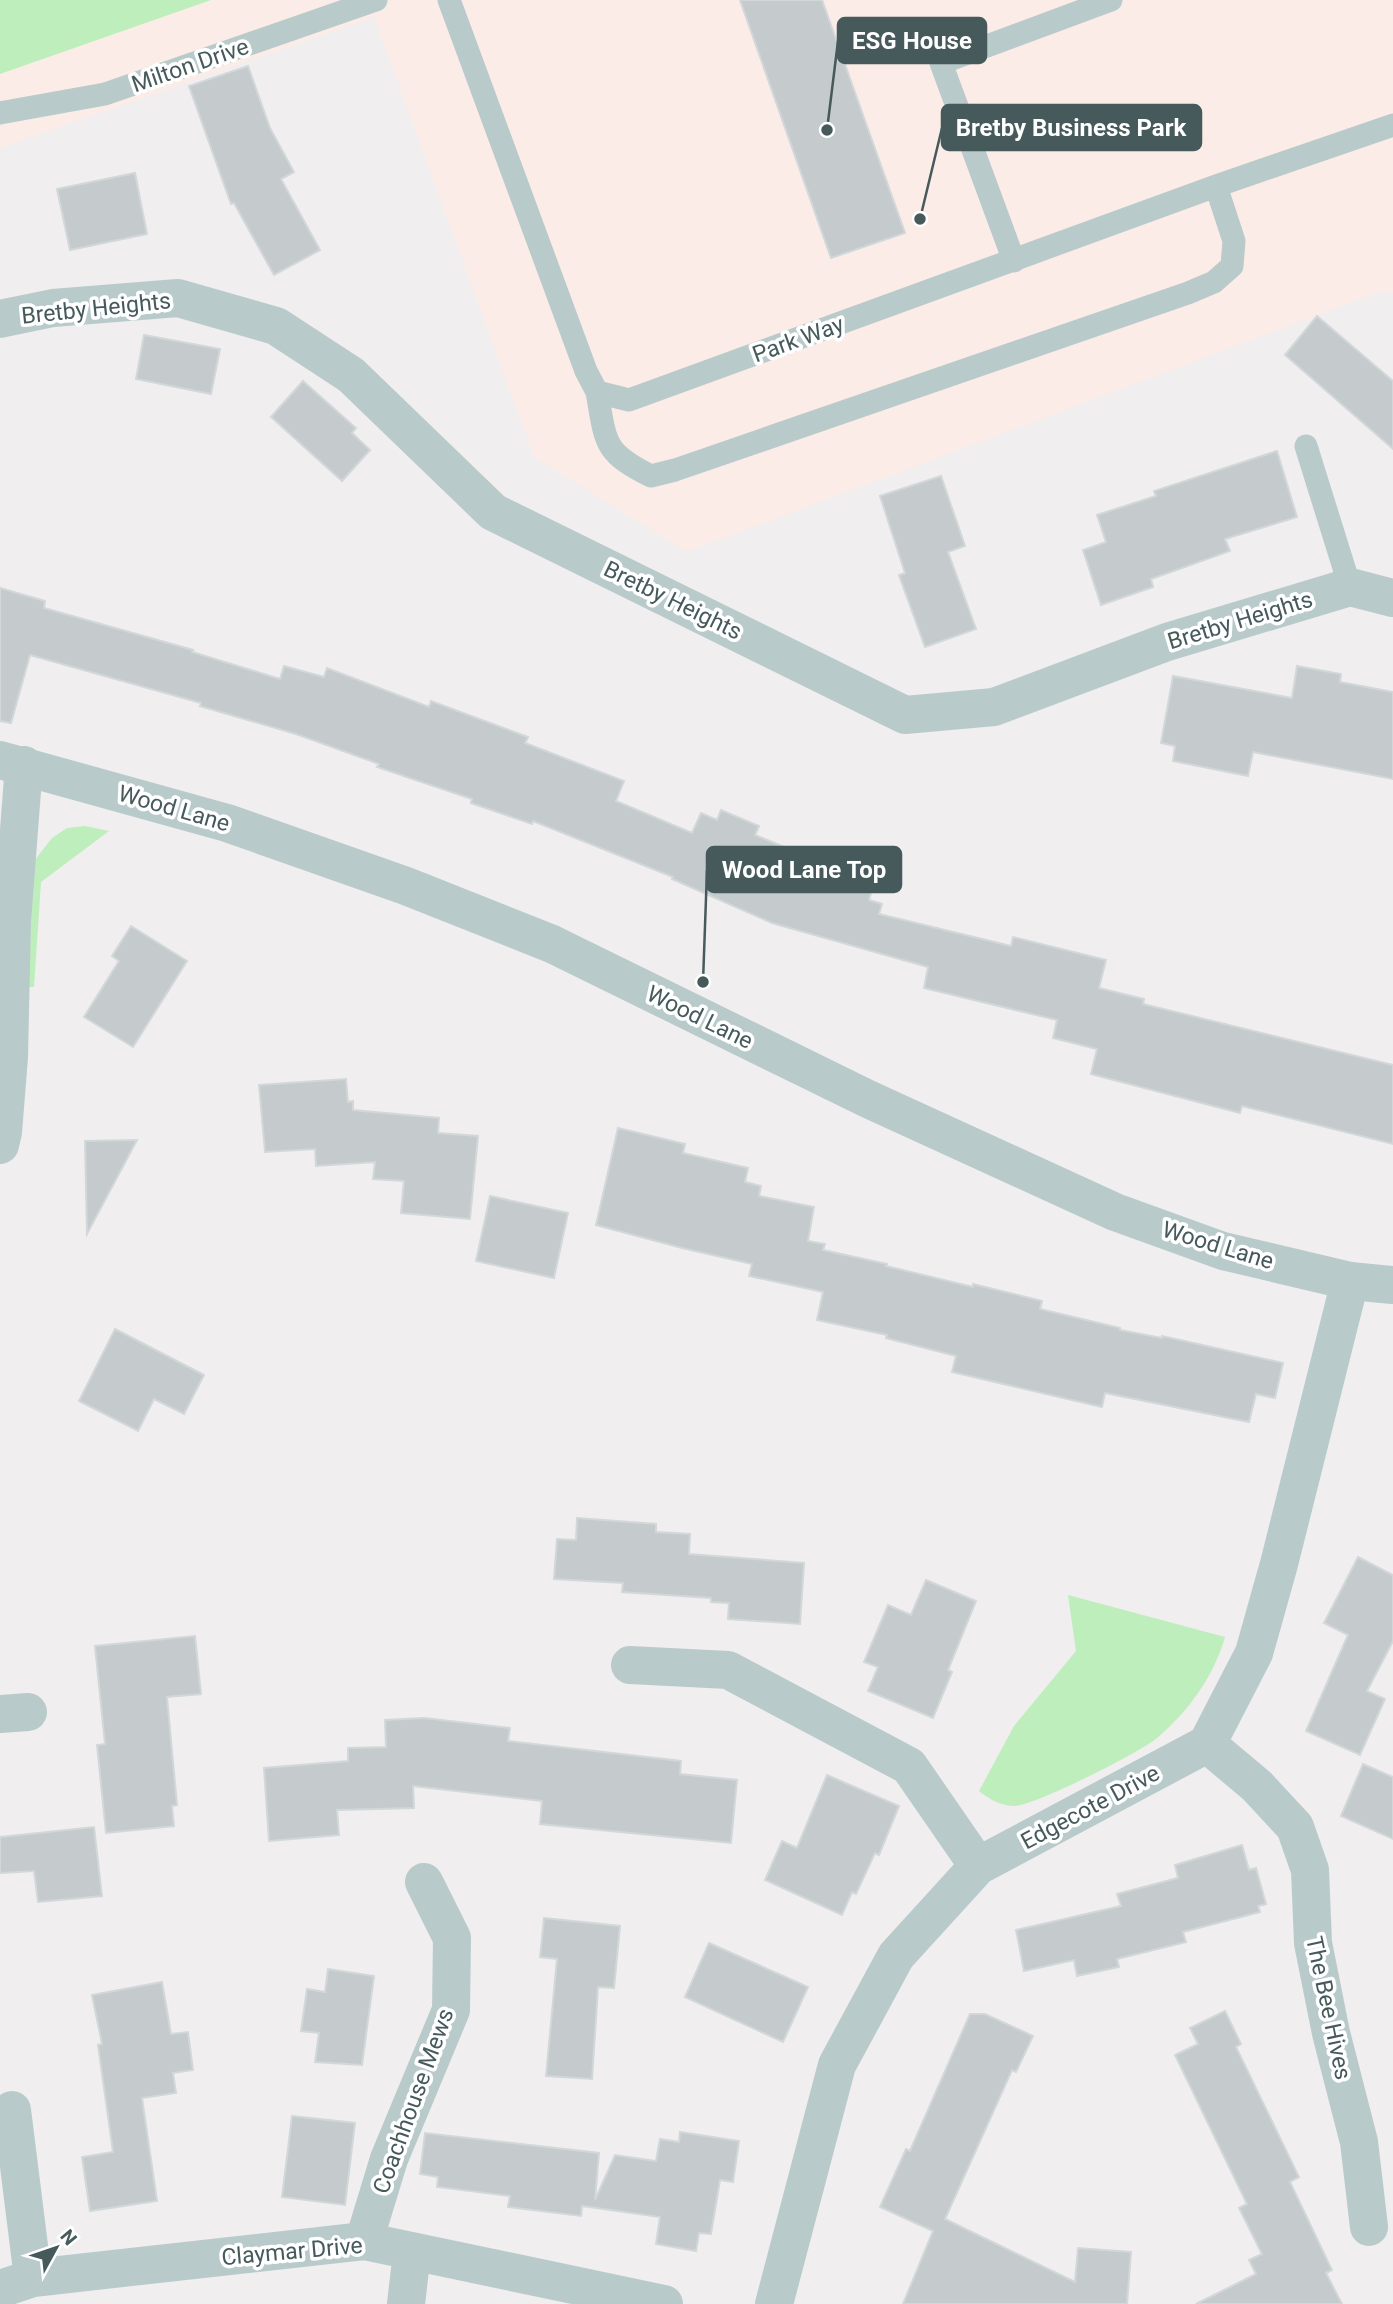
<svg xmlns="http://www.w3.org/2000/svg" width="1393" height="2304" viewBox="0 0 1393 2304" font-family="Roboto,sans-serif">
  <rect width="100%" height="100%" fill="#f0eeef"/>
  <path fill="#fbece7" d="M 0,0 L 1393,0 L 1393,291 L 1371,295 L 687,552 L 534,457 L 374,17 L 0,148 Z"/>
  <path fill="#beeebc" d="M 0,0 L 211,0 L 0,74 Z
    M 85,826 L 109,831 L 41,882 L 34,987 L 26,987 L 34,861 L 52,838 L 67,828 Z
    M 1068,1595 L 1225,1637 C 1214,1676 1188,1712 1157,1738 C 1141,1752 1030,1808 1013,1806 C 999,1805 989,1799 979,1791 L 1014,1726 L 1076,1651 Z"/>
  <path fill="#c5cbcd" stroke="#d2d7d9" stroke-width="2" d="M 740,0 L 822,0 L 905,233 L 831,258 Z
    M 248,66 L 270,128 L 294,172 L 281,179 L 320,250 L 274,275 L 234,203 L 231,204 L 189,86 Z
    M 135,173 L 147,234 L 70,250 L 57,189 Z
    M 1317,316 L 1393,381 L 1393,449 L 1285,355 Z
    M 144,335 L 220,349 L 211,394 L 136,379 Z
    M 303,381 L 356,428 L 352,433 L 370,450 L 342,481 L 271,417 Z
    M 1277,451 L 1297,517 L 1225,539 L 1230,551 L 1151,579 L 1153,587 L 1101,605 L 1083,550 L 1106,542 L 1097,515 L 1156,496 L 1154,491 Z
    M 941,476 L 965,546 L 948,552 L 976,629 L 925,647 L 899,575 L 905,573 L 880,496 Z
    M 0,588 L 45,601 L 44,608 L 193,650 L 192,652 L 280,679 L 284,666 L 324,677 L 327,668 L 429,707 L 431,701 L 528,737 L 525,743 L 624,781 L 616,801 L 692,833 L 701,813 L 717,820 L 721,810 L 759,826 L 755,835 L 806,856 L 849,868 L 847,874 L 874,882 L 869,900 L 882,904 L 879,914 L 1011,946 L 1013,937 L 1106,960 L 1099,988 L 1144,999 L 1143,1004 L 1393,1065 L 1393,1144 L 1242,1106 L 1240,1113 L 1091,1074 L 1097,1049 L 1053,1038 L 1057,1020 L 924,988 L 928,967 L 772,923 L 672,879 L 673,877 L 533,821 L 532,824 L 471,803 L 472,799 L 377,767 L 379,764 L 296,734 L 200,706 L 201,703 L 30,655 L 11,723 L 0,721 Z
    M 1297,666 L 1341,674 L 1340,682 L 1393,692 L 1393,779 L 1253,752 L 1248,776 L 1173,761 L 1175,746 L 1161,743 L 1173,676 L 1292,698 Z
    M 131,926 L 187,961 L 133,1047 L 84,1017 L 119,961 L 112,956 Z
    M 346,1079 L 348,1102 L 353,1101 L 353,1110 L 439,1118 L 438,1133 L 478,1136 L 470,1219 L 401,1213 L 404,1181 L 373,1179 L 375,1162 L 316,1166 L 315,1149 L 265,1152 L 259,1085 Z
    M 618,1128 L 685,1144 L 683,1153 L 748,1168 L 745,1182 L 761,1186 L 759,1196 L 814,1207 L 808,1241 L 825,1244 L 823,1250 L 887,1264 L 886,1266 L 973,1287 L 973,1284 L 1042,1301 L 1040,1309 L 1120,1328 L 1120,1330 L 1162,1338 L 1162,1336 L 1283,1363 L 1275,1398 L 1256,1394 L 1249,1422 L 1105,1393 L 1102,1407 L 952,1372 L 956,1356 L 886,1338 L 887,1335 L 817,1320 L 823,1292 L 749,1276 L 752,1264 L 682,1248 L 596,1225 Z
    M 137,1140 L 87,1234 L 85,1141 Z
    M 490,1196 L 568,1213 L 554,1278 L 476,1261 Z
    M 115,1329 L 204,1375 L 184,1414 L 154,1399 L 138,1431 L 79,1401 Z
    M 577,1518 L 656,1524 L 656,1532 L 690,1534 L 689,1554 L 804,1563 L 800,1624 L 728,1619 L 729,1603 L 711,1602 L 711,1598 L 622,1592 L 623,1583 L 554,1579 L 557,1539 L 576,1540 Z
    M 1358,1557 L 1393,1575 L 1393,1641 L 1367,1691 L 1385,1699 L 1360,1755 L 1306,1731 L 1348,1635 L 1324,1623 Z
    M 926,1580 L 976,1601 L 948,1670 L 952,1672 L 933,1718 L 868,1691 L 878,1667 L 864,1662 L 888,1605 L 911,1615 Z
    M 195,1636 L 201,1694 L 167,1697 L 177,1805 L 172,1806 L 174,1826 L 106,1833 L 97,1745 L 105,1744 L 95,1646 Z
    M 424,1718 L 510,1728 L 508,1741 L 681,1761 L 680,1774 L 737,1780 L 731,1843 L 540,1824 L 542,1801 L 413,1786 L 414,1808 L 337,1810 L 339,1835 L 269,1841 L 264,1768 L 348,1761 L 348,1748 L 386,1747 L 385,1720 Z
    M 1363,1764 L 1393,1777 L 1393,1839 L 1341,1816 Z
    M 827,1775 L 899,1806 L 879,1855 L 875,1853 L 856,1894 L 852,1892 L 842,1915 L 765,1880 L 782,1841 L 797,1848 Z
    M 94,1827 L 102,1896 L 38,1902 L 34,1871 L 0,1873 L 0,1837 Z
    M 1242,1845 L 1249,1870 L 1256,1868 L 1266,1904 L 1258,1906 L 1260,1912 L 1183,1932 L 1186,1942 L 1117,1959 L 1119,1967 L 1077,1976 L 1074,1960 L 1024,1971 L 1016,1930 L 1121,1906 L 1117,1894 L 1178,1878 L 1175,1865 Z
    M 544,1918 L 620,1926 L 614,1988 L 598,1987 L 592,2079 L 546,2076 L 557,1959 L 540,1957 Z
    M 709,1943 L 808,1987 L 783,2042 L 685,1997 Z
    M 328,1969 L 374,1976 L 362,2065 L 315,2062 L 319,2033 L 301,2031 L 307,1989 L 325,1992 Z
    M 162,1982 L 171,2034 L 188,2032 L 193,2070 L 173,2073 L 176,2093 L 142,2098 L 157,2201 L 90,2211 L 82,2157 L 113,2152 L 98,2045 L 102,2044 L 92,1995 Z
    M 1225,2011 L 1241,2044 L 1236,2047 L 1299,2177 L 1290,2182 L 1332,2270 L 1326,2273 L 1342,2304 L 1196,2304 L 1256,2274 L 1249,2260 L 1262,2254 L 1239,2208 L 1247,2204 L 1175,2055 L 1198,2044 L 1190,2028 Z
    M 970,2014 L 985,2014 L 1033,2036 L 1016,2072 L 1012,2070 L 945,2219 L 1075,2282 L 1078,2248 L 1131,2252 L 1127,2304 L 903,2304 L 933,2231 L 880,2207 L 906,2149 L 910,2151 Z
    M 292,2116 L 355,2123 L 345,2205 L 282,2197 Z
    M 680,2132 L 739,2141 L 733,2182 L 720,2180 L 711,2234 L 699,2233 L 696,2251 L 656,2244 L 660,2217 L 582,2206 L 581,2216 L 508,2207 L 510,2196 L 437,2187 L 438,2177 L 420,2174 L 425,2133 L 599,2153 L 595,2200 L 615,2155 L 656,2161 L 660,2139 L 679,2142 Z"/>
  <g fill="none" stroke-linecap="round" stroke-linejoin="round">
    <path stroke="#b9cacb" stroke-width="23" d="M 449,0 L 586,371 L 597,392 L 629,400 L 1216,186 L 1393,125
      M 0,113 L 105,94 L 376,0
      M 1014,261 L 941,63 L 1111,0
      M 597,392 C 606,443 603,452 651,476 L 675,470 L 1188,293 L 1214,282 L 1232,266 L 1234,241 L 1216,186
      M 1306,446 L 1350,587"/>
    <path stroke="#b9cacb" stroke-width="38" d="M 0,319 L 53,308 L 178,298 L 276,326 L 351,375 L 493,512 L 905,715 L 994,707 L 1167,642 L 1350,587 L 1393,598
      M 0,1145 L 3,1132 L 9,1057 L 12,921 L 24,765
      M 630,1665 L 728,1670 L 909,1766 L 978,1866
      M 0,1714 L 28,1712
      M 1207,1744 L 1257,1786 L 1295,1827 L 1310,1870 L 1313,1943 L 1331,2033 L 1359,2142 L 1369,2227
      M 12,2110 L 33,2278
      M 364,2241 L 389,2159 L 451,2010 L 452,1938 L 424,1882
      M 0,2289 L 33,2278 L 364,2241 L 664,2304
      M 406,2304 L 412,2252
      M 774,2304 L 837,2065 L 896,1956 L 978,1866 L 1207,1744 L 1254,1653 L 1279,1564 L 1350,1281"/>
    <path stroke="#b9cacb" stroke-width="38" d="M 0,760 L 227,823 L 406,886 L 552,944 L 868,1099 L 1115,1212 L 1223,1251 L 1350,1281 L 1393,1285"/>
  </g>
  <g text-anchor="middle" stroke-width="7" stroke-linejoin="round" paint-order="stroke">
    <g font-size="23" fill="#465a5b" stroke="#fff">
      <text transform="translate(190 65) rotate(-19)" y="8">Milton Drive</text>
      <text transform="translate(96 308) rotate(-6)" y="8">Bretby Heights</text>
      <text transform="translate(798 339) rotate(-20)" y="8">Park Way</text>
      <text transform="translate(673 600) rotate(26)" y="8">Bretby Heights</text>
      <text transform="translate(1240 620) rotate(-17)" y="8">Bretby Heights</text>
      <text transform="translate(174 808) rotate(16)" y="8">Wood Lane</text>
      <text transform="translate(700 1017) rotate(26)" y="8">Wood Lane</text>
      <text transform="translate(1218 1245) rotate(17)" y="8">Wood Lane</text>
      <text transform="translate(1090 1807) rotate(-28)" y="8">Edgecote Drive</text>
      <text transform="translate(1329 2008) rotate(78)" y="8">The Bee Hives</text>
      <text transform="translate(413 2101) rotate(-70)" y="8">Coachhouse Mews</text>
      <text transform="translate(292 2251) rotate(-5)" y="8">Claymar Drive</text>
    </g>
  </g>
  <path fill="none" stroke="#465a5b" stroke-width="2.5" d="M827 130L838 41M920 219L942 128M703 982L707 870"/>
  <g fill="#465a5b" stroke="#fff" stroke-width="2.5">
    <circle cx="827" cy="130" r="7"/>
    <circle cx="920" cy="219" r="7"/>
    <circle cx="703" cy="982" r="7"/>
  </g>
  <g fill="#465a5b" stroke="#465a5b" stroke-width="2.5">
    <rect x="838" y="18" width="148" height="45" rx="7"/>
    <rect x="942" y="105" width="259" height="45" rx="7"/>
    <rect x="707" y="847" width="194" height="45" rx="7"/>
  </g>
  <g font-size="24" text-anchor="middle" font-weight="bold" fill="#fff">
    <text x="912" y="49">ESG House</text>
    <text x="1071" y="136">Bretby Business Park</text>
    <text x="804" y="878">Wood Lane Top</text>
  </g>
  <g transform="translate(56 2248) rotate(50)" stroke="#ffffff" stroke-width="5" paint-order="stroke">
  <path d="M0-5L12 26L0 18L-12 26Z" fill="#465a5b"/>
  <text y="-10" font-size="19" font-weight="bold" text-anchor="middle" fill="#465a5b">N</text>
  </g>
</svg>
